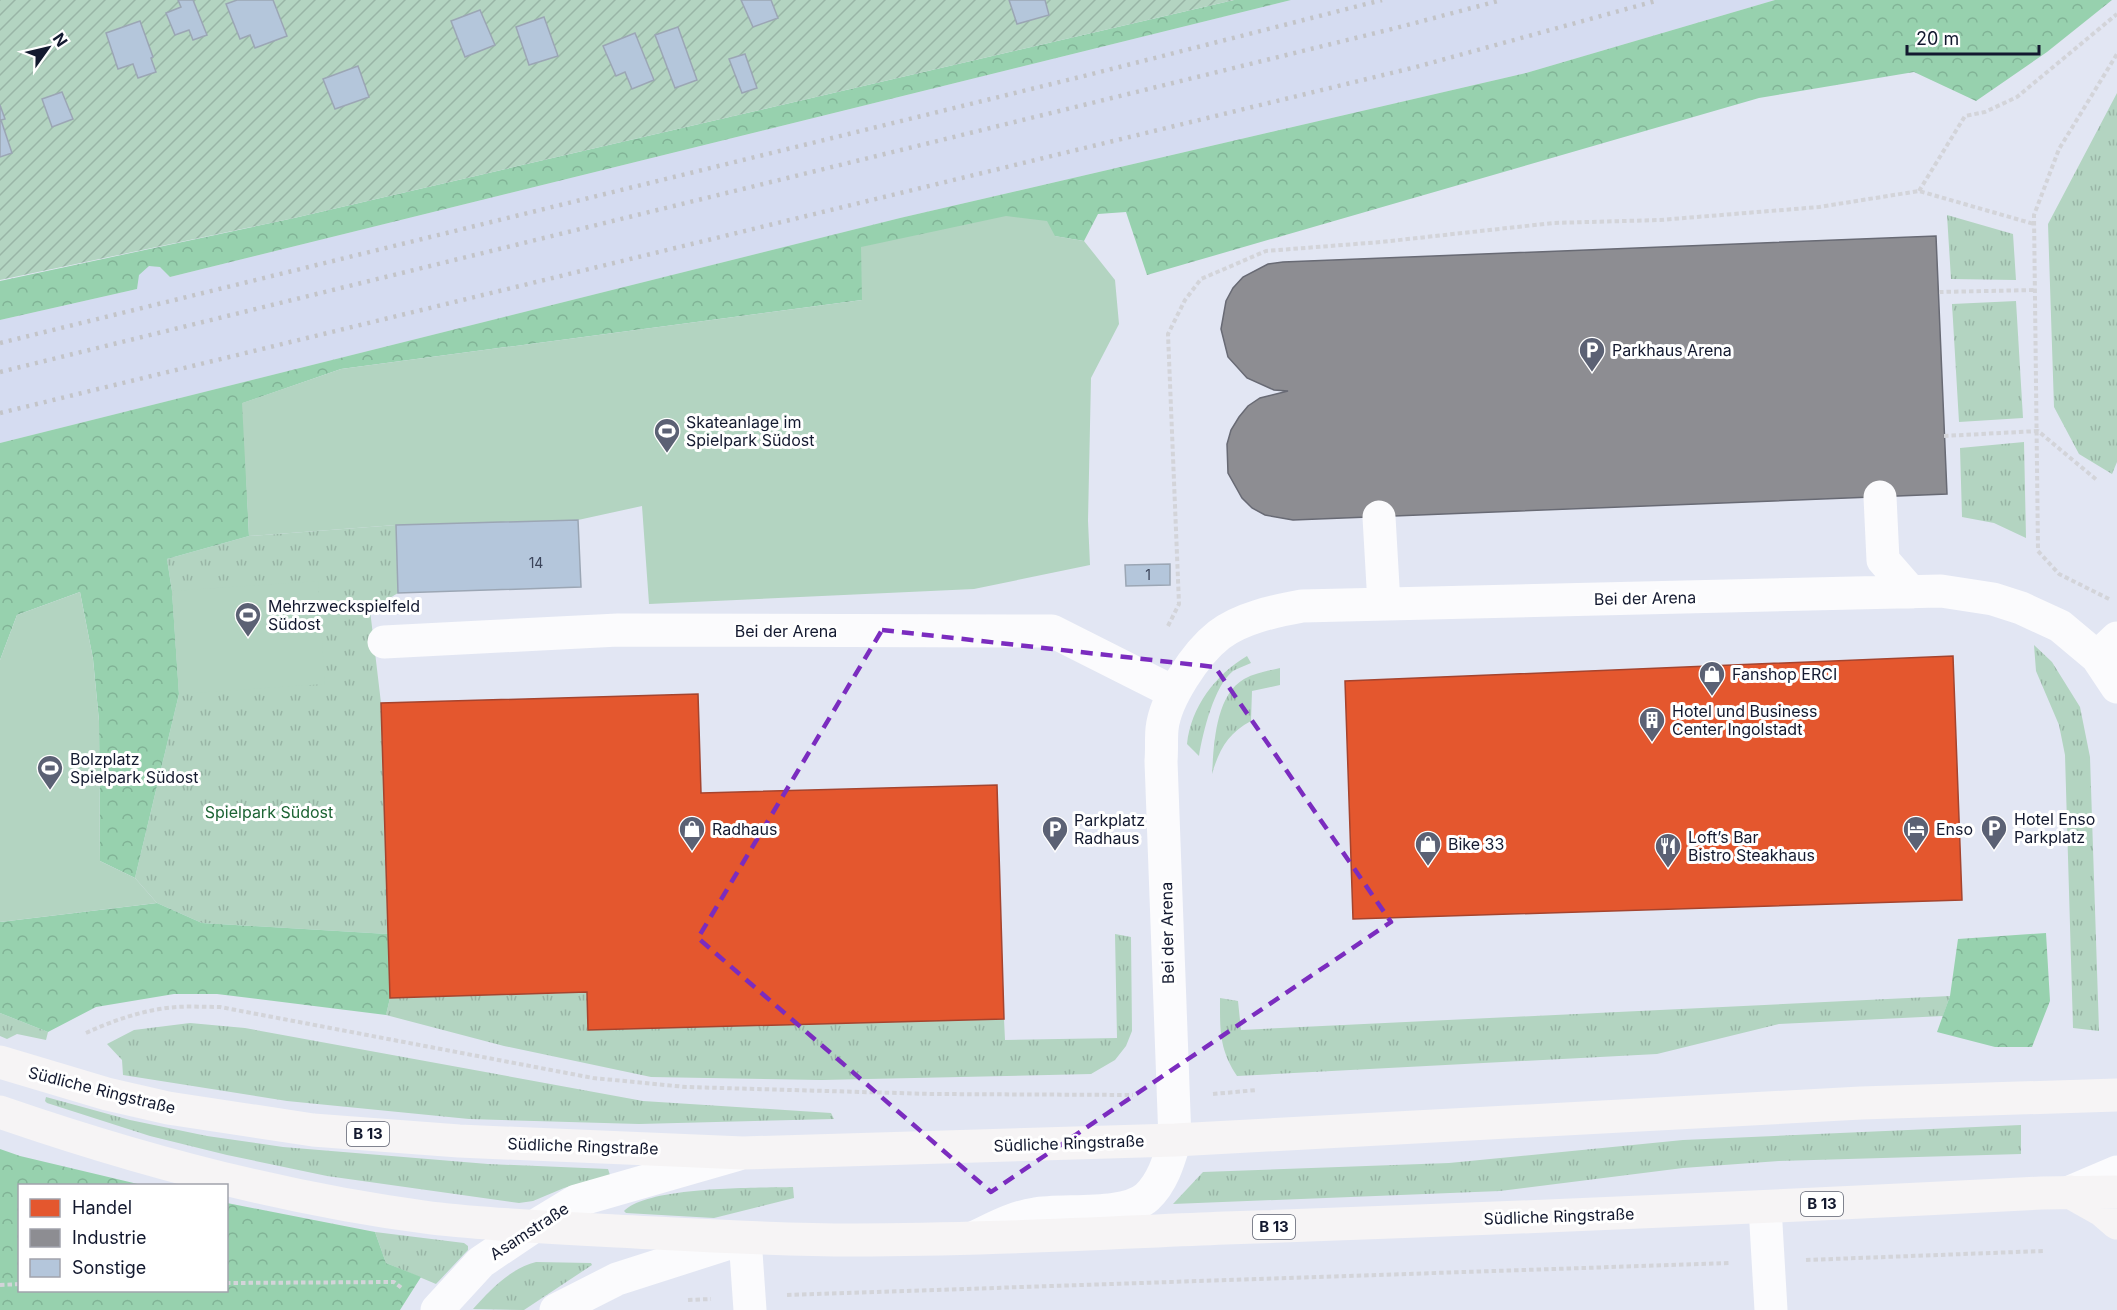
<svg xmlns="http://www.w3.org/2000/svg" width="2117" height="1310" viewBox="0 0 2117 1310" font-family="Inter,sans-serif">
  <defs>
    <pattern id="grass-tufts" width="24" height="20" patternUnits="userSpaceOnUse" patternTransform="scale(1.5)"><rect width="24" height="20" fill="#b3d4c1"/><path d="M3 7l-1-3M5 7V3M7 7l1-3M15 17l-1-3M17 17v-4M19 17l1-3" fill="none" stroke="#99b5a6"/></pattern>
    <pattern id="forest-crowns" width="20" height="18" patternUnits="userSpaceOnUse" patternTransform="scale(1.5)"><rect width="20" height="18" fill="#97d1ae"/><path d="M2 6a3 3 0 1 1 6 0M12 15a3 3 0 1 1 6 0" fill="none" stroke="#81b396"/></pattern>
    <pattern id="garden-furrows" width="10" height="10" patternUnits="userSpaceOnUse" patternTransform="scale(1.5)"><rect width="10" height="10" fill="#b3d4c1"/><path d="M-1 1l2-2M0 10L10 0M9 11l2-2" fill="none" stroke="#99b5a6"/></pattern>
  </defs>
  <rect width="100%" height="100%" fill="#e2e6f3"/>
  <path fill="#d5dcf1" d="M 1291,0 L 1775,0 L 1526,73 L 900,218 L 0,443 L 0,320 L 137,289 L 138,275 L 149,265 L 160,267 L 170,277 Z"/>
  <path fill="url(#grass-tufts)" d="M 2117,93 L 2117,462 L 2112,474 L 2079,454 L 2054,407 L 2048,224 Z
    M 1947,215 L 2013,234 L 2016,280 L 1951,279 Z
    M 2016,301 L 2023,418 L 1959,422 L 1952,304 Z
    M 2024,442 L 2026,538 L 1994,523 L 1962,517 L 1960,448 Z
    M 396,525 L 398,593 L 370,610 L 381,703 L 388,934 L 202,923 L 157,903 L 135,878 L 179,694 L 172,591 L 167,559 L 249,536 Z
    M 2034,645 L 2052,662 L 2080,707 L 2090,757 L 2099,1031 L 2073,1028 L 2065,755 L 2059,725 L 2036,671 Z
    M 1247,656 L 1251,663 C 1245,666 1238,668 1233,671 C 1214,686 1203,732 1199,756 L 1187,744 C 1191,707 1215,675 1247,656 Z
    M 1280,668 L 1280,685 L 1252,691 L 1251,721 C 1228,733 1219,750 1212,774 C 1214,745 1215,696 1244,679 C 1255,673 1267,671 1280,668 Z
    M 1115,934 L 1131,937 L 1132,1031 L 1126,1046 L 1115,1060 L 1091,1074 L 822,1080 L 651,1077 L 504,1046 L 386,1015 L 390,998 L 587,992 L 589,1030 L 1004,1019 L 1005,1040 L 1117,1038 Z
    M 1950,996 L 1943,1016 L 1779,1024 L 1657,1054 L 1237,1076 C 1219,1049 1220,1030 1220,998 L 1238,1001 L 1241,1030 Z
    M 0,1013 L 48,1032 L 46,1040 L 17,1034 L 7,1039 L 0,1036 Z
    M 190,1023 L 245,1028 L 643,1101 L 831,1113 L 834,1119 L 639,1124 L 469,1119 L 287,1101 L 123,1075 L 122,1060 L 107,1044 L 134,1030 Z
    M 46,1097 L 130,1120 L 207,1136 L 283,1147 L 488,1164 L 608,1169 L 610,1175 L 564,1188 L 533,1201 L 519,1203 L 327,1176 L 227,1155 L 150,1136 L 47,1103 L 45,1101 Z
    M 2021,1125 L 2021,1154 L 1779,1161 L 1683,1168 L 1500,1191 L 1173,1204 L 1203,1172 L 1449,1163 L 1683,1140 Z
    M 793,1187 L 794,1198 L 714,1218 L 626,1213 L 624,1211 C 649,1186 756,1188 793,1187 Z
    M 375,1232 L 464,1243 L 468,1246 L 468,1250 L 436,1284 L 386,1263 Z
    M 536,1262 L 591,1263 L 592,1265 L 524,1310 L 473,1309 C 490,1290 511,1268 536,1262 Z"/>
  <path fill="url(#forest-crowns)" d="M 1234,0 L 1291,0 L 170,277 L 160,267 L 149,266 L 139,275 L 137,289 L 0,320 L 0,281 L 294,218 Z
    M 1775,0 L 2112,0 L 2047,52 L 1976,101 L 1914,72 L 1759,98 L 1147,275 L 1126,212 L 1098,214 L 1084,241 L 1054,236 L 862,300 L 341,369 L 243,403 L 249,536 L 167,559 L 172,591 L 179,694 L 135,878 L 100,861 L 99,721 L 93,659 L 80,592 L 17,615 L 0,660 L 0,443 L 900,218 L 1526,73 Z
    M 157,903 L 202,923 L 388,934 L 390,998 L 386,1015 L 217,994 L 174,994 L 96,1007 L 48,1032 L 0,1013 L 0,922 Z
    M 2046,933 L 2050,1001 L 2032,1047 L 1995,1047 L 1937,1032 L 1950,996 L 1958,939 Z
    M 0,1149 L 20,1156 L 142,1185 L 20,1186 L 20,1290 L 226,1290 L 227,1203 L 375,1232 L 386,1263 L 421,1277 L 400,1310 L 0,1310 Z"/>
  <path fill="url(#garden-furrows)" d="M 0,0 L 1234,0 L 294,218 L 0,280 Z"/>
  <path fill="#b3d4c1" d="M 1006,216 L 1047,221 L 1055,236 L 1084,241 L 1115,280 L 1119,324 L 1091,378 L 1088,521 L 1090,565 L 974,589 L 649,604 L 642,506 L 578,520 L 396,525 L 249,536 L 242,403 L 341,369 L 862,300 L 861,247 Z
    M 318,581 L 325,684 L 179,694 L 172,591 Z
    M 80,592 L 93,659 L 99,721 L 100,861 L 135,878 L 157,903 L 0,922 L 0,660 L 17,615 Z"/>
  <path fill="#e4572e" stroke="#a5442e" stroke-width="1.5" d="M 1953,656 L 1962,900 L 1353,919 L 1345,681 Z
    M 698,694 L 701,793 L 997,785 L 1004,1019 L 588,1030 L 587,992 L 390,998 L 381,703 Z"/>
  <path fill="#8d8d92" stroke="#686a74" stroke-width="1.5" d="M 1936,236 L 1947,494 L 1293,520 L 1265,515 L 1252,508 L 1242,498 L 1228,473 L 1227,444 L 1231,430 L 1239,417 L 1248,406 L 1260,398 L 1288,391 L 1274,390 L 1247,378 L 1228,357 L 1221,329 L 1226,301 L 1233,288 L 1243,277 L 1268,264 L 1283,262 Z"/>
  <path fill="#b4c6db" stroke="#9ba6b4" stroke-width="1.5" d="M 178,0 L 193,0 L 207,35 L 193,40 L 189,30 L 175,35 L 166,13 L 181,7 Z
    M 237,0 L 273,0 L 287,36 L 255,48 L 250,35 L 240,39 L 226,4 Z
    M 741,0 L 771,0 L 778,18 L 753,27 Z
    M 1009,0 L 1045,0 L 1049,15 L 1017,24 Z
    M 480,10 L 495,45 L 465,57 L 451,21 Z
    M 544,17 L 558,56 L 529,65 L 516,27 Z
    M 140,21 L 153,57 L 151,58 L 156,72 L 138,78 L 133,64 L 118,69 L 106,33 Z
    M 678,27 L 697,80 L 675,88 L 655,35 Z
    M 635,33 L 654,80 L 632,89 L 625,72 L 616,76 L 603,46 Z
    M 745,54 L 757,88 L 742,93 L 729,59 Z
    M 358,66 L 369,97 L 335,109 L 323,79 Z
    M 62,92 L 73,119 L 52,127 L 42,99 Z
    M 0,105 L 5,119 L 1,120 L 12,153 L 0,157 Z
    M 578,520 L 581,587 L 398,593 L 396,525 Z
    M 1170,564 L 1170,585 L 1126,586 L 1125,565 Z"/>
  <g fill="none" stroke-linecap="round" stroke-linejoin="round">
    <path stroke="#d3d4d9" stroke-width="4" stroke-dasharray="4.5 3" stroke-linecap="butt" d="M 1919,191 L 1965,116 L 1985,112 L 2017,97 L 2117,14
      M 1939,292 L 2035,290
      M 1944,436 L 2038,431 L 2098,481
      M 2109,599 L 2059,574 L 2038,551 L 2034,215 L 2059,149 L 2117,54
      M 1168,626 L 1179,604 L 1168,334 L 1185,300 L 1201,279 L 1266,251 L 1381,242 L 1553,223 L 1660,220 L 1819,207 L 1919,191 L 2034,224
      M 86,1033 C 114,1020 146,1009 177,1007 C 191,1006 206,1007 220,1007 L 593,1078 L 686,1087 L 932,1094 L 1133,1095
      M 1213,1094 L 1257,1090
      M 1806,1260 L 2043,1251
      M 226,1283 L 394,1282 L 403,1289
      M 0,1285 L 20,1284
      M 787,1295 L 1730,1263
      M 688,1300 L 711,1299"/>
    <path stroke="#fbfbfd" stroke-width="33" d="M 1880,497 L 1883,560 L 1911,592
      M 1379,517 L 1384,604
      M 384,642 L 618,630 L 1052,631 L 1173,692
      M 2097,657 L 2117,638
      M 2070,1192 L 2117,1172
      M 1765,1207 L 1771,1310
      M 975,1237 C 994,1228 1014,1217 1035,1214 C 1064,1209 1125,1217 1147,1197 C 1163,1182 1169,1160 1175,1140 L 1161,761 C 1162,750 1161,739 1162,729 C 1165,699 1196,653 1219,635 C 1241,618 1275,611 1302,606 L 1941,591 L 1993,599 L 2021,608 L 2060,626 L 2097,657 L 2117,687
      M 437,1310 L 481,1262 L 533,1227 L 576,1201 L 736,1155
      M 556,1310 L 617,1279 L 745,1238 L 750,1310"/>
    <path stroke="#f6f4f5" stroke-width="33" d="M 0,1062 L 107,1094 L 168,1108 L 313,1130 L 459,1141 L 743,1153 L 1175,1140 L 1861,1103 L 2117,1095
      M 0,1112 C 139,1160 284,1199 431,1218 C 492,1225 555,1228 616,1231 C 695,1235 774,1240 854,1240 C 978,1240 1102,1233 1225,1228 C 1497,1219 1769,1207 2041,1193 L 2117,1192
      M 2070,1192 L 2102,1210 L 2117,1223"/>
    <path stroke="#c3c4c8" stroke-width="4.5" stroke-dasharray="3 6" stroke-linecap="butt" d="M 0,343 L 1088,75 L 1382,0
      M 0,372 L 1396,28 L 1502,0
      M 0,413 L 1416,67 L 1659,0"/>
  </g>
  <path fill="none" stroke="#7b2cbf" stroke-width="4.5" stroke-dasharray="12 8" stroke-linejoin="round" d="M 882,630 L 1215,667 L 1391,922 L 991,1192 L 698,938 Z"/>
  <defs>
    <g id="parking-pin" transform="scale(1.35)"><path d="M0 17L-7.5 6A9.5 9.5 0 1 1 7.5 6Z" fill="#5b6174" stroke="#fff"/><path d="M-3.5-5.5H1a3.5 3.5 0 0 1 0 7H-1V5.5H-3.5ZM-1-3.4V-.6H.8a1.4 1.4 0 0 0 0-2.8Z" fill="#fff"/></g>
    <g id="stadium-pin" transform="scale(1.35)"><path d="M0 17L-7.5 6A9.5 9.5 0 1 1 7.5 6Z" fill="#5b6174" stroke="#fff"/><path d="M0-5a6.5 5 0 1 0 0 10a6.5 5 0 1 0 0-10ZM-3.5-1.8h7v3.6h-7Z" fill="#fff"/></g>
    <g id="shop-pin" transform="scale(1.35)"><path d="M0 17L-7.5 6A9.5 9.5 0 1 1 7.5 6Z" fill="#5b6174" stroke="#fff"/><path d="M-5-2.5h2.3a2.7 3.5 0 0 1 5.4 0H5L5.5 6h-11ZM-1.5-2.5h3a1.5 2.3 0 0 0-3 0Z" fill="#fff"/></g>
    <g id="building-pin" transform="scale(1.35)"><path d="M0 17L-7.5 6A9.5 9.5 0 1 1 7.5 6Z" fill="#5b6174" stroke="#fff"/><path d="M-4-6H4V6H1V3H-1V6H-4ZM-2.5-4.3h1.7v1.8h-1.7ZM.8-4.3h1.7v1.8H.8ZM-2.5-1h1.7V.8h-1.7ZM.8-1h1.7V.8H.8Z" fill="#fff"/></g>
    <g id="hotel-pin" transform="scale(1.35)"><path d="M0 17L-7.5 6A9.5 9.5 0 1 1 7.5 6Z" fill="#5b6174" stroke="#fff"/><path d="M-6-4.5h1.5V1H6V5H4.5V3h-9V5H-6ZM-4 0a1.8 1.8 0 1 1 3.6 0ZM.5 0V-2.5h3Q6-2.5 6 0Z" fill="#fff"/></g>
    <g id="restaurant-pin" transform="scale(1.35)"><path d="M0 17L-7.5 6A9.5 9.5 0 1 1 7.5 6Z" fill="#5b6174" stroke="#fff"/><path d="M-5-6h1v4h1v-4h1v4h1v-4h1v5L-1.5 .5V6h-2V.5L-5-1ZM5-6V6H3V1.5H1.5Q1.5-4 5-6Z" fill="#fff"/></g>
  </defs>
  <g fill-rule="evenodd">
    <use href="#parking-pin" x="1592" y="350"/>
    <use href="#stadium-pin" x="667" y="431"/>
    <use href="#stadium-pin" x="248" y="615"/>
    <use href="#shop-pin" x="1712" y="674"/>
    <use href="#building-pin" x="1652" y="720"/>
    <use href="#stadium-pin" x="50" y="768"/>
    <use href="#parking-pin" x="1994" y="828"/>
    <use href="#shop-pin" x="692" y="829"/>
    <use href="#parking-pin" x="1055" y="829"/>
    <use href="#hotel-pin" x="1916" y="829"/>
    <use href="#shop-pin" x="1428" y="844"/>
    <use href="#restaurant-pin" x="1668" y="846"/>
  </g>
  <g text-anchor="middle" stroke-width="6" stroke-linejoin="round" paint-order="stroke">
    <g font-size="14" fill="#3b445a">
      <text x="536" y="568">14</text>
      <text x="1148" y="580">1</text>
    </g>
    <g fill="#fff" stroke="#5a5e6d" stroke-width="1.5">
      <rect x="347" y="1122" width="42" height="24" rx="4.5"/>
      <rect x="1801" y="1192" width="42" height="24" rx="4.5"/>
      <rect x="1253" y="1215" width="42" height="24" rx="4.5"/>
    </g>
    <g font-size="15" font-weight="bold" fill="#13192f">
      <text x="368" y="1139">B 13</text>
      <text x="1822" y="1209">B 13</text>
      <text x="1274" y="1232">B 13</text>
    </g>
    <g font-size="16" fill="#13192f" stroke="#fff" text-anchor="start">
      <text x="1612" y="356">Parkhaus Arena</text>
      <text x="686" y="428">Skateanlage im<tspan x="686" dy="18">Spielpark Südost</tspan></text>
      <text x="268" y="612">Mehrzweckspielfeld<tspan x="268" dy="18">Südost</tspan></text>
      <text x="1732" y="680">Fanshop ERCI</text>
      <text x="1672" y="717">Hotel und Business<tspan x="1672" dy="18">Center Ingolstadt</tspan></text>
      <text x="70" y="765">Bolzplatz<tspan x="70" dy="18">Spielpark Südost</tspan></text>
      <text x="2014" y="825">Hotel Enso<tspan x="2014" dy="18">Parkplatz</tspan></text>
      <text x="1074" y="826">Parkplatz<tspan x="1074" dy="18">Radhaus</tspan></text>
      <text x="712" y="835">Radhaus</text>
      <text x="1936" y="835">Enso</text>
      <text x="1688" y="843">Loft’s Bar<tspan x="1688" dy="18">Bistro Steakhaus</tspan></text>
      <text x="1448" y="850">Bike 33</text>
    </g>
    <g font-size="16" fill="#13192f" stroke="#fff">
      <text transform="translate(1645 598) rotate(-1)" y="6">Bei der Arena</text>
      <text x="786" y="637">Bei der Arena</text>
      <text transform="translate(1167 933) rotate(-91)" y="6">Bei der Arena</text>
      <text transform="translate(102 1090) rotate(14)" y="6">Südliche Ringstraße</text>
      <text transform="translate(1069 1143) rotate(-2)" y="6">Südliche Ringstraße</text>
      <text transform="translate(583 1146) rotate(2)" y="6">Südliche Ringstraße</text>
      <text transform="translate(1559 1216) rotate(-2)" y="6">Südliche Ringstraße</text>
      <text transform="translate(529 1231) rotate(-33)" y="6">Asamstraße</text>
    </g>
    <g font-size="16" fill="#1d6434" stroke="#fff">
      <text x="269" y="818">Spielpark Südost</text>
    </g>
  </g>
  <rect x="18" y="1184" width="210" height="108" fill="#ffffff" stroke="#a1a3ac" stroke-width="1.5"/>
  <rect x="30" y="1199" width="30" height="18" fill="#e4572e" stroke="#a1a3ac" stroke-width="1.5"/>
  <text x="72" y="1214" font-size="18" fill="#13192f">Handel</text>
  <rect x="30" y="1229" width="30" height="18" fill="#8d8d92" stroke="#a1a3ac" stroke-width="1.5"/>
  <text x="72" y="1244" font-size="18" fill="#13192f">Industrie</text>
  <rect x="30" y="1259" width="30" height="18" fill="#b4c6db" stroke="#a1a3ac" stroke-width="1.5"/>
  <text x="72" y="1274" font-size="18" fill="#13192f">Sonstige</text>
  <g transform="translate(48 48) rotate(56)" stroke="#ffffff" stroke-width="4.5" paint-order="stroke">
  <path d="M0-4.5L10 22L0 15L-10 22Z" fill="#13192f"/>
  <text y="-9" font-size="16" font-weight="bold" text-anchor="middle" fill="#13192f">N</text>
  </g>
  <path d="M1907 45v9h132v-9" fill="none" stroke="#13192f" stroke-width="3"/>
  <text x="1916" y="45" font-size="18" fill="#13192f" stroke="#ffffff" stroke-width="4.5" paint-order="stroke">20 m</text>
</svg>
